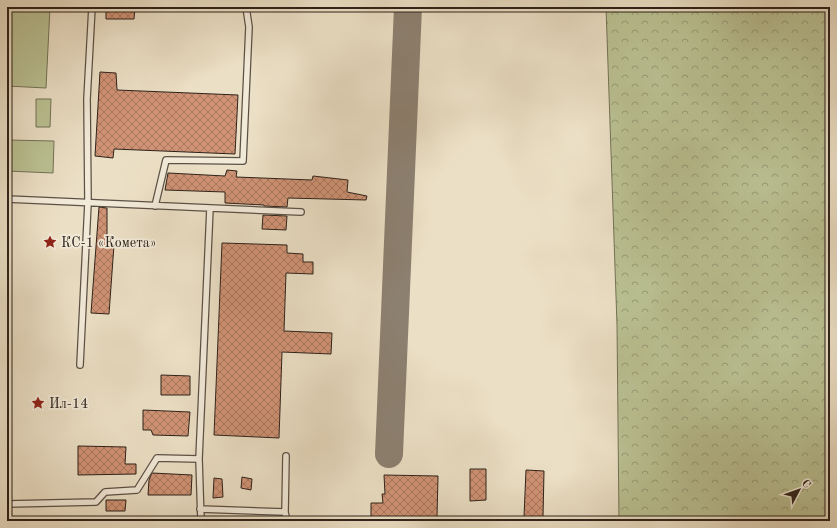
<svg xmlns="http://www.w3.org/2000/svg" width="837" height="528" viewBox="0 0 837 528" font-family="'Old Standard TT',serif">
  <defs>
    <pattern id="forest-crowns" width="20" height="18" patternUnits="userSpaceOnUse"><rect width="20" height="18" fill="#bac193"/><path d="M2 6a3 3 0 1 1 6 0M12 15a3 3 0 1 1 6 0" fill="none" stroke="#989c77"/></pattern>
    <pattern id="building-cross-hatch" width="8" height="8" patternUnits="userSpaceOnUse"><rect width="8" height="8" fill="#d09375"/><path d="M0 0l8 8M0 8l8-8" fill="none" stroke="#a9785f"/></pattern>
  </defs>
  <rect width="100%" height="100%" fill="#ebdfc5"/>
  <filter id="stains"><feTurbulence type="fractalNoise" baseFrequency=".005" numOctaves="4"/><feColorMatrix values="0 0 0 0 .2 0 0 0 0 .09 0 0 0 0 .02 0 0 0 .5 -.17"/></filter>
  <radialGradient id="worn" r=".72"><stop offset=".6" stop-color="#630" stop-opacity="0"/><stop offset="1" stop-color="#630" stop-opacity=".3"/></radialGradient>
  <path fill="url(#forest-crowns)" stroke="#747257" d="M 606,7 L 830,7 L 830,521 L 619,521 L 617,325 Z"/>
  <path fill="#bac193" stroke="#747257" d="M 7,7 L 50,7 L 46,88 L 7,86 Z
    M 36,99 L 51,99 L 50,127 L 36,127 Z
    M 7,140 L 54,141 L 53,173 L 7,171 Z"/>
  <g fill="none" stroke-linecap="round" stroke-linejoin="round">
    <path stroke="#8c8070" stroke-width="28" d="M 389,454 L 408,7"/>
  </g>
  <path fill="url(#building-cross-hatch)" stroke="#2d221b" d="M 106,7 L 135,7 L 134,19 L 106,19 Z
    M 100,72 L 116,73 L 117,90 L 238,95 L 235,154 L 114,149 L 113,158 L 95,156 Z
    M 227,170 L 237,171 L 236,177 L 312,180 L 313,176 L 348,180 L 347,192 L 367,196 L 366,200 L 288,198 L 287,207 L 264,206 L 264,205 L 225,203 L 225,192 L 165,190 L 168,173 L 225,176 Z
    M 99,207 L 107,208 L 107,245 L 114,245 L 109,314 L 91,313 Z
    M 263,215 L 287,216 L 286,230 L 262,229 Z
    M 222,243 L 287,245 L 287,253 L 303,254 L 303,262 L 313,262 L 313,274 L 286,273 L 284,331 L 332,333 L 331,354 L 282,352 L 279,438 L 214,435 Z
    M 161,375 L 190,376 L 190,395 L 161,395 Z
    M 143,410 L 190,412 L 188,436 L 153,435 L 151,430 L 143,430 Z
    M 78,446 L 126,447 L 125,464 L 136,464 L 136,474 L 78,475 Z
    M 470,469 L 486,469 L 486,500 L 470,501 Z
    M 526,470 L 544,471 L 543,517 L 524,517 Z
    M 152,473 L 192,475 L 191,495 L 148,495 L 149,480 Z
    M 384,475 L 438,476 L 437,518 L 419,518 L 419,521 L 371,519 L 371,503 L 383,503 L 382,494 L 385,494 Z
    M 242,477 L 252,479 L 251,490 L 241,488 Z
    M 214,478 L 222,479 L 223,497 L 213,498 Z
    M 106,500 L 126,500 L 125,511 L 106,511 Z"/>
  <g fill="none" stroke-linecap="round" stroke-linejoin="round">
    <g stroke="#5c5146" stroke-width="8">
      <path id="service" d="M 7,199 L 301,212
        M 155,206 L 166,160 L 243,161 L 249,27 L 246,7
        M 80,365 L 88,203 L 87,99 L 92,7
        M 286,456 L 285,512 L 287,521
        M 199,459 L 210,208
        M 7,504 L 96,502 L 105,492 L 137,490 L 157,458 L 199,459 L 201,521
        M 200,509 L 285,512"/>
    </g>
    <use href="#service" stroke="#f2ead9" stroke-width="5.5"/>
  </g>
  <defs>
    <g id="sight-bare" transform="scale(1.08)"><path d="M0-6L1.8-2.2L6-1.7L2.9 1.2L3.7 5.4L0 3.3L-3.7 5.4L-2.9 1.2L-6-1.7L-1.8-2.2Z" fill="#8f2418" stroke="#f2ead9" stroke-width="2.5" paint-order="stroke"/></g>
  </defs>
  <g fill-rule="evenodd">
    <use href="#sight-bare" x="50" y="242"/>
    <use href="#sight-bare" x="38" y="403"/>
  </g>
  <g text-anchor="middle" stroke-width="3.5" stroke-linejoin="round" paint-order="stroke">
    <g font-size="14" fill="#2d221b" stroke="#f2ead9" text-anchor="start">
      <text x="61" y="247">КС-1 «Комета»</text>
      <text x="49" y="408">Ил-14</text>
    </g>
  </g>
  <rect width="837" height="528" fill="none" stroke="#ebdfc5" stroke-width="24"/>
  <rect x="8" y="8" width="821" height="512" fill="none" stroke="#2d221b" stroke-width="2"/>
  <rect x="12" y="12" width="813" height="504" fill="none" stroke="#2d221b"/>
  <g transform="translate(799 490) rotate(49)" stroke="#f2ead9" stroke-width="3" paint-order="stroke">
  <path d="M0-3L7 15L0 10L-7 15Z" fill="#2d221b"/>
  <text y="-6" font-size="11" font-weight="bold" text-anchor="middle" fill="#2d221b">С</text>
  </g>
  <rect width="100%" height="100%" filter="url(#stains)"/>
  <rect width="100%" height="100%" fill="url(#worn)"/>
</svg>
